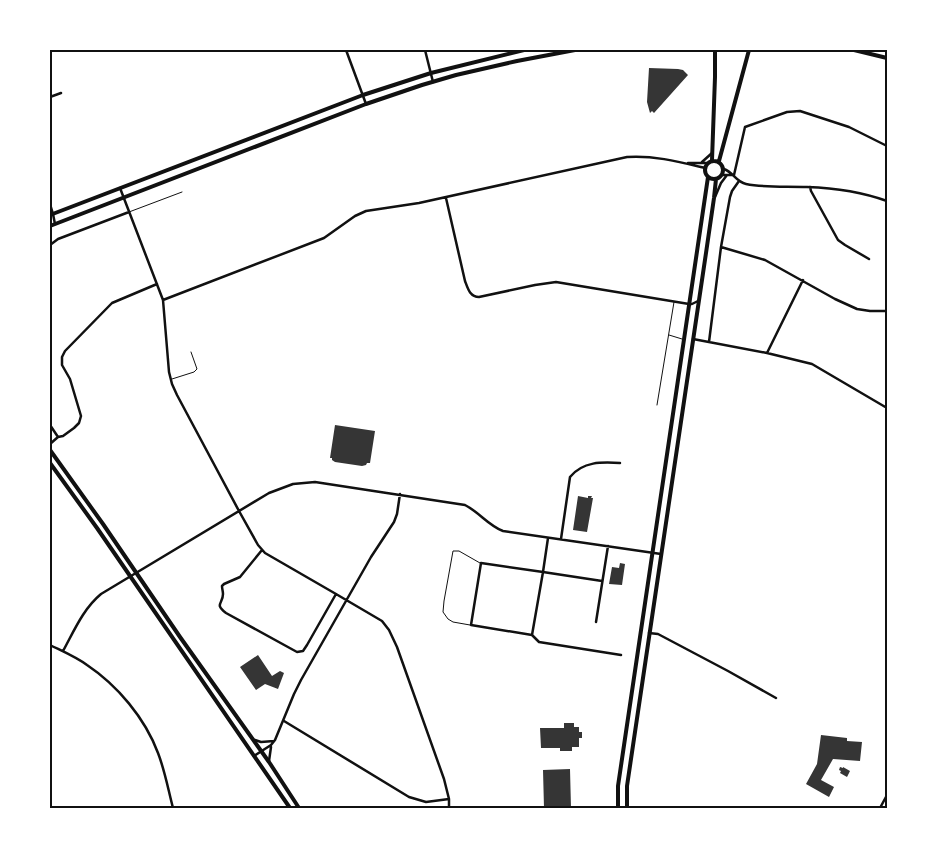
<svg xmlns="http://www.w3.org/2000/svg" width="937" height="858" viewBox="0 0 937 858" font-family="'Varela Round',sans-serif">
  <rect width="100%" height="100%" fill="#fff"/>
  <path fill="#353535" d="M 649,68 L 678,69 L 683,70 L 688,75 L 654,113 L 652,111 L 650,113 L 647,102 Z
    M 335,425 L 375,431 L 370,463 L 367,463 L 366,465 L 362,466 L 335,462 L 332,460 L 332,458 L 330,458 Z
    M 578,496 L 588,498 L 588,496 L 592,496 L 591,498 L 593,498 L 587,532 L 573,530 Z
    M 620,563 L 625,564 L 622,585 L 609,584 L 612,567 L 619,568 Z
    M 258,655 L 272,676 L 280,671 L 284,673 L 278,689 L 265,684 L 256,690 L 240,667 Z
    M 564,723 L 574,723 L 574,727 L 579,727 L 579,732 L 582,732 L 582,738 L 579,738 L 579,747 L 572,747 L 572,751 L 560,751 L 560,748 L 541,748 L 540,728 L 564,728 Z
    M 821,735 L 847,738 L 847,741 L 862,742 L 860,761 L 833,759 L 821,780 L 834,787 L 829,797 L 806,784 L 817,764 Z
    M 840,767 L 843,768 L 843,767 L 850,771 L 847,777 L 840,773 L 841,771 L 839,770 Z
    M 570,769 L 571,808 L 544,808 L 543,770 Z"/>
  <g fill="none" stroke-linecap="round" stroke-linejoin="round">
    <path stroke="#111" stroke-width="1" d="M 129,212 L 182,192
      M 669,335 L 682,339
      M 172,379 L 194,372 L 197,369 L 191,352
      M 657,405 L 674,302
      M 470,625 L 453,622 L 448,619 L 443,612 L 444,601 L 453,551 L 459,551 L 480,563"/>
    <path stroke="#111" stroke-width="2.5" d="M 346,50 L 366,104
      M 425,50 L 433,82
      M 50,97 L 61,93
      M 702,162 L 712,153
      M 688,163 L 707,163
      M 724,169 C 733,172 736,182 746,184 C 766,188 787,186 807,187 C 834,188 862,192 887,201
      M 722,175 L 733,175
      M 734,175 L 745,127 L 787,112 L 800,111 L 849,127 L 887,146
      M 810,187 L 811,191 L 838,240 L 845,245 L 869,259
      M 120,188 L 163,300 L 169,372 L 172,384 L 177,395 L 239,511 L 258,545 L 265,553 L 336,594 L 307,645 L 303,651 L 297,652 L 226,613 C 214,604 223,604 223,594 C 223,591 222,589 222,586 L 224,584 L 240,577 L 262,550
      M 715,197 L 721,183 L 727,175
      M 446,198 L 465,281 C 468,289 470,297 479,297 L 535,285 L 556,282 L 689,304 L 692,304 L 698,301
      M 50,204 L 53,214 L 55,224
      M 50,245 L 58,239 L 129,212
      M 721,247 L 765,260 L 835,299 L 857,309 L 870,311 L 887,311
      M 163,300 L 324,238 L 355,216 L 366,211 L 419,203 L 627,157 C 653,155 680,162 705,168
      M 693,339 L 767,353 L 812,364 L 887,408
      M 709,342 L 721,247 L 730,197 L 732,191 L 739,181
      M 767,353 L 803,280
      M 50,425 L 58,437
      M 50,444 L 58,437 L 63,436 L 74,428 L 79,423 L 81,416 L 70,379 L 62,365 L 62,357 L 65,351 L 112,303 L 157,284
      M 548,538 L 543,572 L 602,581
      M 561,539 L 570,477 C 583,461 602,462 620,463
      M 336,594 L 382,621 L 389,630 L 397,647 L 444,779 L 449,799 L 449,808
      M 596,622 L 608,546
      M 649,633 L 658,634 L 728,671 L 776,698
      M 532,635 L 543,572 L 481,563 L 471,625 L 532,635 L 539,642 L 621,655
      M 50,645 C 62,651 76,657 87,665 C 117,685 145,718 158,753 C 165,771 168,789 173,808
      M 63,651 C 74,631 83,609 101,594 L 269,493 L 293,484 L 315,482 L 465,505 C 479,512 489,526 503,531 L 661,554
      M 284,721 L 409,797 L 426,802 L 449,799
      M 255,740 L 261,742 L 274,741
      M 254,756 L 271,745 L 275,740 L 294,694 L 301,680 L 371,557 L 394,522 L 397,514 L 400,494
      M 269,761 L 271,747
      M 880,808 L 887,795"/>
    <path stroke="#111" stroke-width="4" d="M 854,50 L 887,58
      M 712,160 L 715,77 L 715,50
      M705 170a9 9 0 1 1 18 0a9 9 0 1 1-18 0Z
      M 719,161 L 749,50
      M 50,215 L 363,95 L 431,73 L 524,50
      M 50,226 L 366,104 L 422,85 L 456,75 L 517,61 L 575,50
      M 618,808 L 618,786 L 708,177
      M 627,808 L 627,786 L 706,253 L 714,198 L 716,179"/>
    <path stroke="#111" stroke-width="4" d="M 50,450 L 103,524 L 180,637 L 269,762 L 299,808
      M 50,463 L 97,528 L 290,808"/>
  </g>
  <rect width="937" height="858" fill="none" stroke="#ffffff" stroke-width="102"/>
  <rect x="51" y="51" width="835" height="756" fill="none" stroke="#111" stroke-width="2"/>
</svg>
